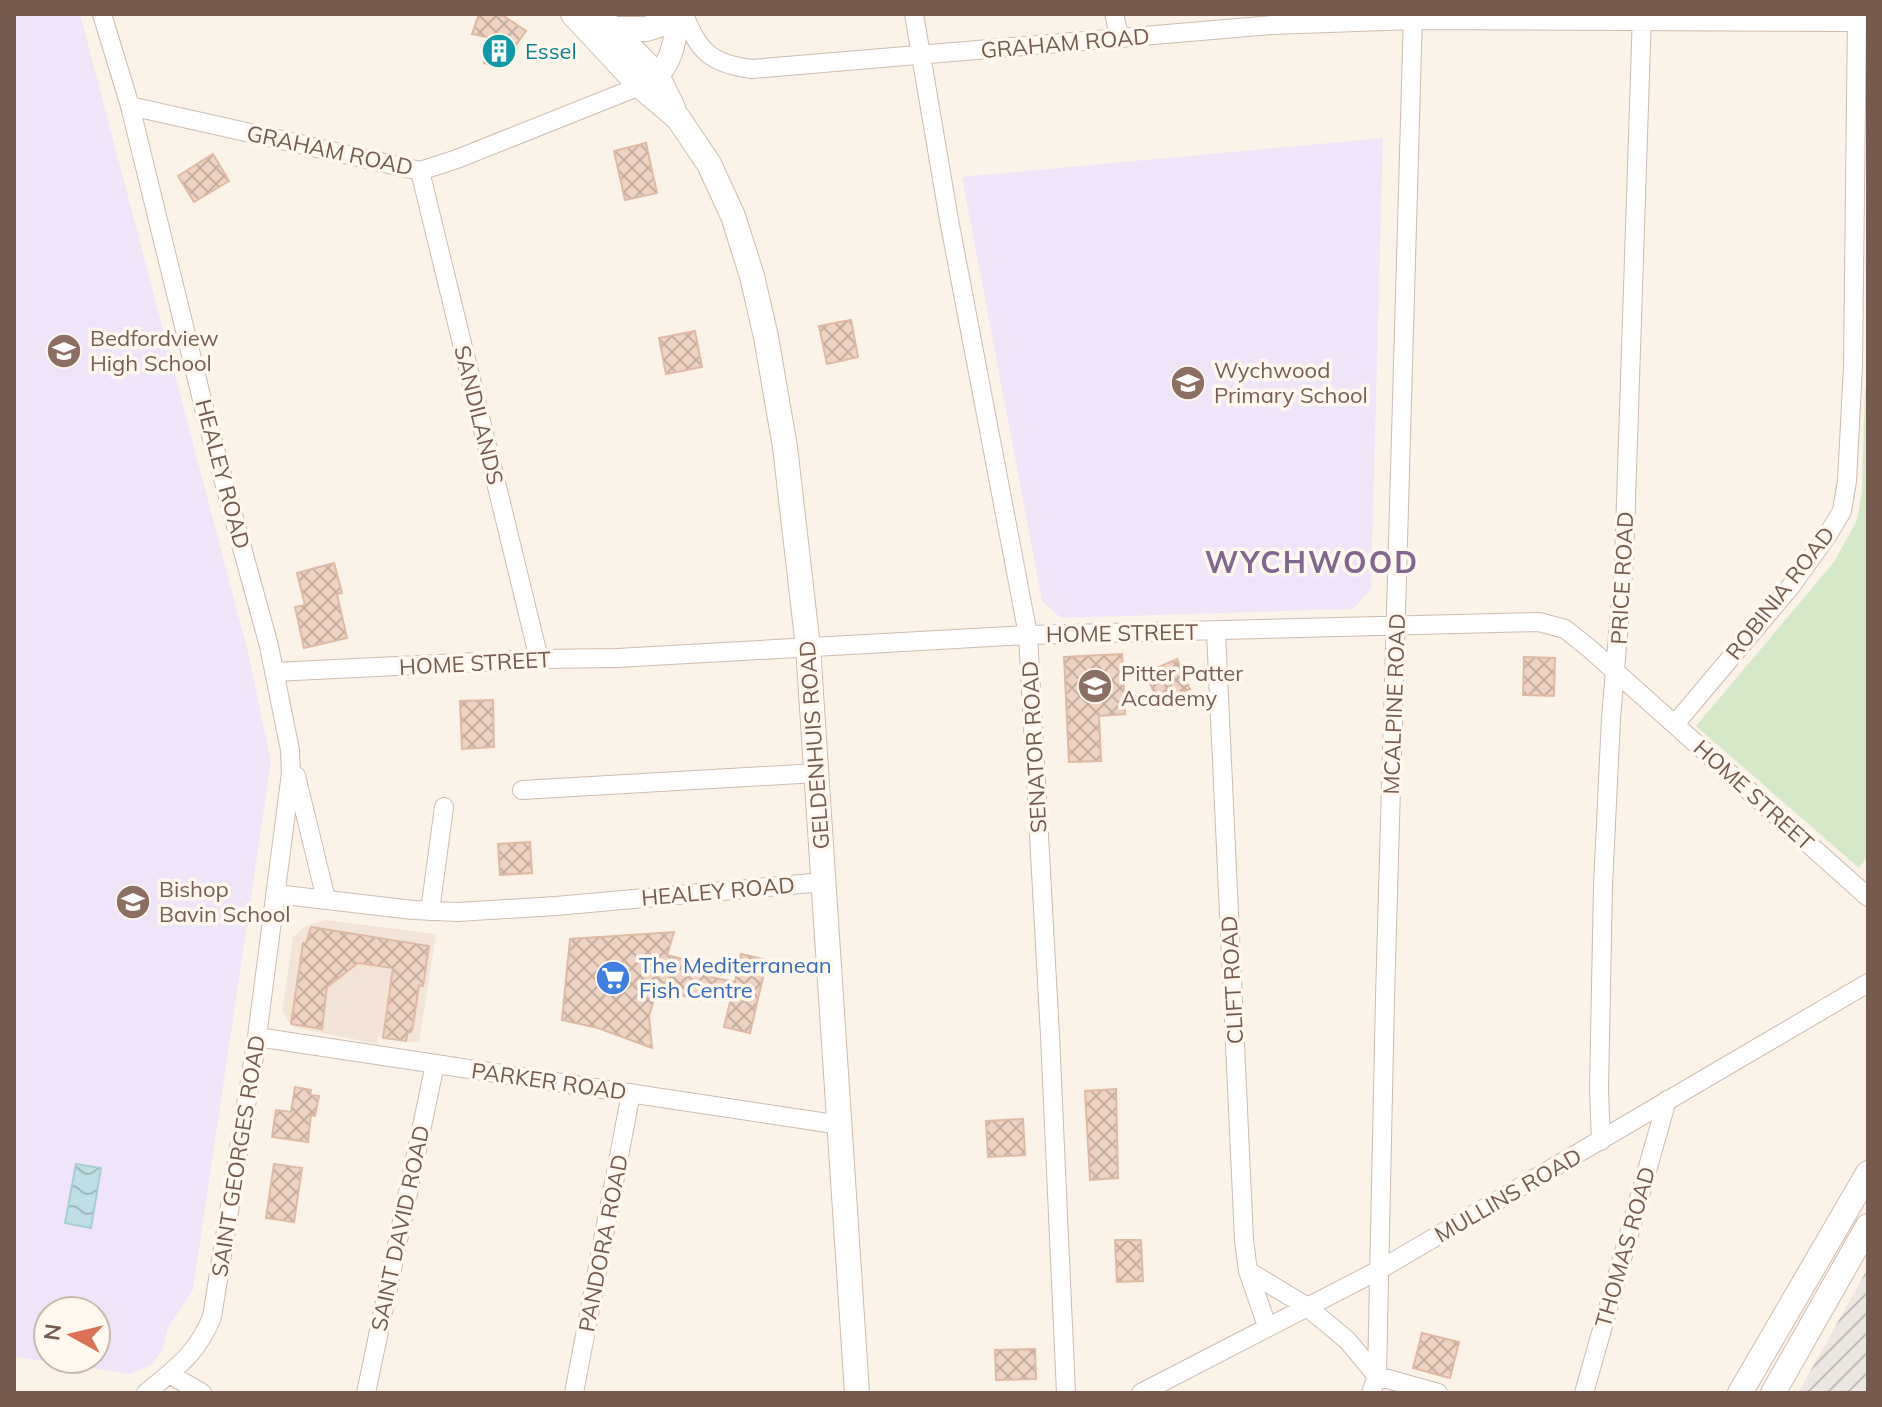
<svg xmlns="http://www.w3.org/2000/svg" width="1882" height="1407" viewBox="0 0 1882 1407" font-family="Mulish,sans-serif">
  <defs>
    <pattern id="industrial-furrows" width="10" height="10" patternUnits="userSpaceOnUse" patternTransform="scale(2)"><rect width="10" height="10" fill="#ece6e1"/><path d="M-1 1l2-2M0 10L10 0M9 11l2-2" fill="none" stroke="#c4bdb9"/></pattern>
    <pattern id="water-waves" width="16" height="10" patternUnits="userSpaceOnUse" patternTransform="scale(2)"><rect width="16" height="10" fill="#bedfe4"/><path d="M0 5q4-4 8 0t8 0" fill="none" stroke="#9fb8bb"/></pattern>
    <pattern id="building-cross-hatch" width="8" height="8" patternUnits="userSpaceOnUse" patternTransform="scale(2)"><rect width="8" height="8" fill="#efd3c2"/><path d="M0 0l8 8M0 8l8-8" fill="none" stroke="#c6aea0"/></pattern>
  </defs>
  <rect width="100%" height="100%" fill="#fbf3e8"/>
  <path fill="#f2e5d7" d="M 326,920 L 436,934 L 419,1043 L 378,1037 L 377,1044 L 293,1027 L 282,1012 L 293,937 L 305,926 Z"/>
  <path fill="url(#industrial-furrows)" d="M 1868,1268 L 1868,1393 L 1798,1393 Z"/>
  <path fill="#f0e5f8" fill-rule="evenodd" d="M 14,14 L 80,14 L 249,656 L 271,762 L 193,1290 L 168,1328 L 163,1349 L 152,1364 L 131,1374 L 14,1357 ZM 48,1311 L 96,1311 L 96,1359 L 48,1359 Z
    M 1383,138 L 1371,589 L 1353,609 L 1061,618 L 1042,601 L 962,177 Z"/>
  <path fill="#d5e8c7" d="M 1868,386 L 1868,856 L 1859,868 L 1696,726 L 1834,562 L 1857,520 L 1862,491 L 1865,389 Z"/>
  <path fill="url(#water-waves)" stroke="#a4ced5" stroke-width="2" d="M 76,1164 L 101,1168 L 91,1228 L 65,1223 Z"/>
  <path fill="url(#building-cross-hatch)" stroke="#e0b9a3" stroke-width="2" d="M 479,14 L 504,16 L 526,31 L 500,67 L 484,63 L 491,38 L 472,34 Z
    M 646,143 L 657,193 L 625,200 L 614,151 Z
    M 213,154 L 229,181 L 194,202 L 178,176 Z
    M 851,320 L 858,357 L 827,364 L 819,326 Z
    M 695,331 L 702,367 L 666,374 L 659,338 Z
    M 334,563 L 342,593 L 337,594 L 347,638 L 304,648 L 295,607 L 305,605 L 297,573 Z
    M 1122,654 L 1125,714 L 1099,716 L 1101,761 L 1069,762 L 1064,657 Z
    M 1524,657 L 1555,658 L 1554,696 L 1523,695 Z
    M 1177,659 L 1190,689 L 1159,703 L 1145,673 Z
    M 493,700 L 494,747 L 462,749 L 460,701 Z
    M 530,842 L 532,873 L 500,875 L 498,844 Z
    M 311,927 L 429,946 L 423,986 L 419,985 L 413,1026 L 411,1032 L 408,1032 L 406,1041 L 383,1038 L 393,968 L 358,963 L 327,987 L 322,1029 L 291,1024 L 303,943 L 306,943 Z
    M 674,932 L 667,955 L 708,966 L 705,976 L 735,982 L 741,954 L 767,960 L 750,1033 L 724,1027 L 731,998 L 701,991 L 699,1000 L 657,989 L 649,1016 L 652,1048 L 598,1028 L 562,1020 L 570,939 Z
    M 295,1087 L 311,1090 L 310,1095 L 319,1096 L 315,1116 L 311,1115 L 308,1142 L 272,1137 L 276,1110 L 291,1112 Z
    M 1116,1089 L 1118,1178 L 1090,1180 L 1085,1091 Z
    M 1023,1119 L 1025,1155 L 988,1157 L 986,1121 Z
    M 274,1164 L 302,1168 L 294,1222 L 266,1218 Z
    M 1115,1240 L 1141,1240 L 1143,1281 L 1117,1282 Z
    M 1422,1333 L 1459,1342 L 1450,1378 L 1413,1368 Z
    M 1035,1349 L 1036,1379 L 996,1380 L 995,1350 Z"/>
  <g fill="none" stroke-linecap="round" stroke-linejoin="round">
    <g stroke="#cdbbaf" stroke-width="20">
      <path id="minor" d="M 102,14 L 130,106 L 207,420 L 269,646 L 290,750 L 291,773 L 257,1037 L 212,1317 C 197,1354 176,1368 146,1393
        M 684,14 C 698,52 712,64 752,69 L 1273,25 L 1413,20 L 1857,22
        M 914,14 L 949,220 L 1028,635 L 1050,1036 L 1066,1393
        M 1114,14 L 1120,39
        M 130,106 L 420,171 L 457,159 L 640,86
        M 420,171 L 539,659
        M 1216,631 L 1244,1240 L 1248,1271 L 1267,1326
        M 274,672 L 539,659 L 617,658 L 1028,635 L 1539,622 L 1565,629 L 1590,649 L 1868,897
        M 1675,724 L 1791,586 L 1827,536 L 1842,511 L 1847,481 L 1853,366 L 1857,14
        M 296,776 L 326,899
        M 522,790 L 817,773
        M 276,894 L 413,910 L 458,912 L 556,906 L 823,882
        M 430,911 L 444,807
        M 257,1037 L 841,1125
        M 1601,1141 L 1599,1089 L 1603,886 L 1611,718 L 1624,562 L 1642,14
        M 1248,1271 L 1306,1306 L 1347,1340 L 1377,1376 L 1438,1393
        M 171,1375 L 202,1393
        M 366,1393 L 435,1064
        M 574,1393 L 631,1093
        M 1141,1393 L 1379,1270 L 1868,983
        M 1371,1393 L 1377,1376 L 1385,998 L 1413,14
        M 1584,1393 L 1667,1100"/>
    </g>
    <g stroke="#cdbbaf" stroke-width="24">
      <path id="tertiary" d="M 644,84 C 671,73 676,40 678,14"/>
    </g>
    <g stroke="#cfbcac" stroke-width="26">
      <path id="secondary" d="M 573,14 L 640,86 L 678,118 L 709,164 L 733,216 L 752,276 L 766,337 L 785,447 L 808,647 L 857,1393
        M 598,14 L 657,75 L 673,108
        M 613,29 L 646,29 L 678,19
        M 1740,1393 L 1868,1173
        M 1773,1393 L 1868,1226"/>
    </g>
    <use href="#minor" stroke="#fff" stroke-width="18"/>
    <use href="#tertiary" stroke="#fff" stroke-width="22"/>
    <use href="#secondary" stroke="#fff" stroke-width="24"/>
  </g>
  <defs>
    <g id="building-disc" transform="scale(1.8)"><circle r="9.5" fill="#0f9aa8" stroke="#fef8ef"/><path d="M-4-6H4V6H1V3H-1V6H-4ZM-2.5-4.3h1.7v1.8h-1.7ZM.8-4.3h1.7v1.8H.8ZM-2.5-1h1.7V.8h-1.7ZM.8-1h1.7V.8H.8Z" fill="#fff"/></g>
    <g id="school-disc" transform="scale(1.8)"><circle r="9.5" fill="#8d6e63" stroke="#fef8ef"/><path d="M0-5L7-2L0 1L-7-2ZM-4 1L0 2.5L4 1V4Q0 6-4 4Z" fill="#fff"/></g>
    <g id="supermarket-disc" transform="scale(1.8)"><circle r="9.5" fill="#3f7fe0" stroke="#fef8ef"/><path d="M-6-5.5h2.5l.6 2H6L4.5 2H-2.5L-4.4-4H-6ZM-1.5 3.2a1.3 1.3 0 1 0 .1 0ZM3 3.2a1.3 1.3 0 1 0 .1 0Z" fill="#fff"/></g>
  </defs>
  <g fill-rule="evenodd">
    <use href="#building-disc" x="499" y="51"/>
    <use href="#school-disc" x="64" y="351"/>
    <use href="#school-disc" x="1188" y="383"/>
    <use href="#school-disc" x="1095" y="686"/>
    <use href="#school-disc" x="133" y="902"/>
    <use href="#supermarket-disc" x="613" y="978"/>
  </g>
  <g text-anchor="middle" stroke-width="7" stroke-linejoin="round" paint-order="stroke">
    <g font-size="22" fill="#745b4e" stroke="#fef8ef">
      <text transform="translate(1065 43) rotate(-5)" y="8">GRAHAM ROAD</text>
      <text transform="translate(330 150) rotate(12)" y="8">GRAHAM ROAD</text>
      <text transform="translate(479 415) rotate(76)" y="8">SANDILANDS</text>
      <text transform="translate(223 474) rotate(75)" y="8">HEALEY ROAD</text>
      <text transform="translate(1622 578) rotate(-87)" y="8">PRICE ROAD</text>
      <text transform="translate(1780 593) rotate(-52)" y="8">ROBINIA ROAD</text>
      <text transform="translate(1122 633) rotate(-1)" y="8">HOME STREET</text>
      <text transform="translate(475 663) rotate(-3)" y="8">HOME STREET</text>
      <text transform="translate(1394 704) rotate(-88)" y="8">MCALPINE ROAD</text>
      <text transform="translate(814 745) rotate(-94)" y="8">GELDENHUIS ROAD</text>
      <text transform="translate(1034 747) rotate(-93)" y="8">SENATOR ROAD</text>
      <text transform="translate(1754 795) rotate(42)" y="8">HOME STREET</text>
      <text transform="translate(718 891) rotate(-5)" y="8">HEALEY ROAD</text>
      <text transform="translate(1232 980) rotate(-93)" y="8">CLIFT ROAD</text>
      <text transform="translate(549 1081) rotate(8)" y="8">PARKER ROAD</text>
      <text transform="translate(238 1156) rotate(-81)" y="8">SAINT GEORGES ROAD</text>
      <text transform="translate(1508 1195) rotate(-30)" y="8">MULLINS ROAD</text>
      <text transform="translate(400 1228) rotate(-78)" y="8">SAINT DAVID ROAD</text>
      <text transform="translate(603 1243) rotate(-79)" y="8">PANDORA ROAD</text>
      <text transform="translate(1625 1247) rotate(-74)" y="8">THOMAS ROAD</text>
    </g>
    <g font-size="22" fill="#0d838f" stroke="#fef8ef" text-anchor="start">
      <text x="525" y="59">Essel</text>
    </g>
    <g font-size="22" fill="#785e54" stroke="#fef8ef" text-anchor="start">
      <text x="90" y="346">Bedfordview<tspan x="90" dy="25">High School</tspan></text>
      <text x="1214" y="378">Wychwood<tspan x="1214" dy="25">Primary School</tspan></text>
      <text x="1121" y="681">Pitter Patter<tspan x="1121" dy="25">Academy</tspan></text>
      <text x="159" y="897">Bishop<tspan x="159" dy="25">Bavin School</tspan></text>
    </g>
    <g font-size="22" fill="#366cbe" stroke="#fef8ef" text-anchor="start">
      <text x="639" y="973">The Mediterranean<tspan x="639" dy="25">Fish Centre</tspan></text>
    </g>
    <g font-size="30" font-weight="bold" letter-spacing="2" fill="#816690" stroke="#fef8ef">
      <text x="1312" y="573">WYCHWOOD</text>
    </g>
  </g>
  <rect width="1882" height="1407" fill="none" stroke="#745b4e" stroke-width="32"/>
  <g transform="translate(72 1335) rotate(278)"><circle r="38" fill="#fef8ef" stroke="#c7b9af" stroke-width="2"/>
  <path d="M0-6L14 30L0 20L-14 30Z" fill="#dd7156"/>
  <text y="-12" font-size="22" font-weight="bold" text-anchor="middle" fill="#745b4e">N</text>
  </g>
</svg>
